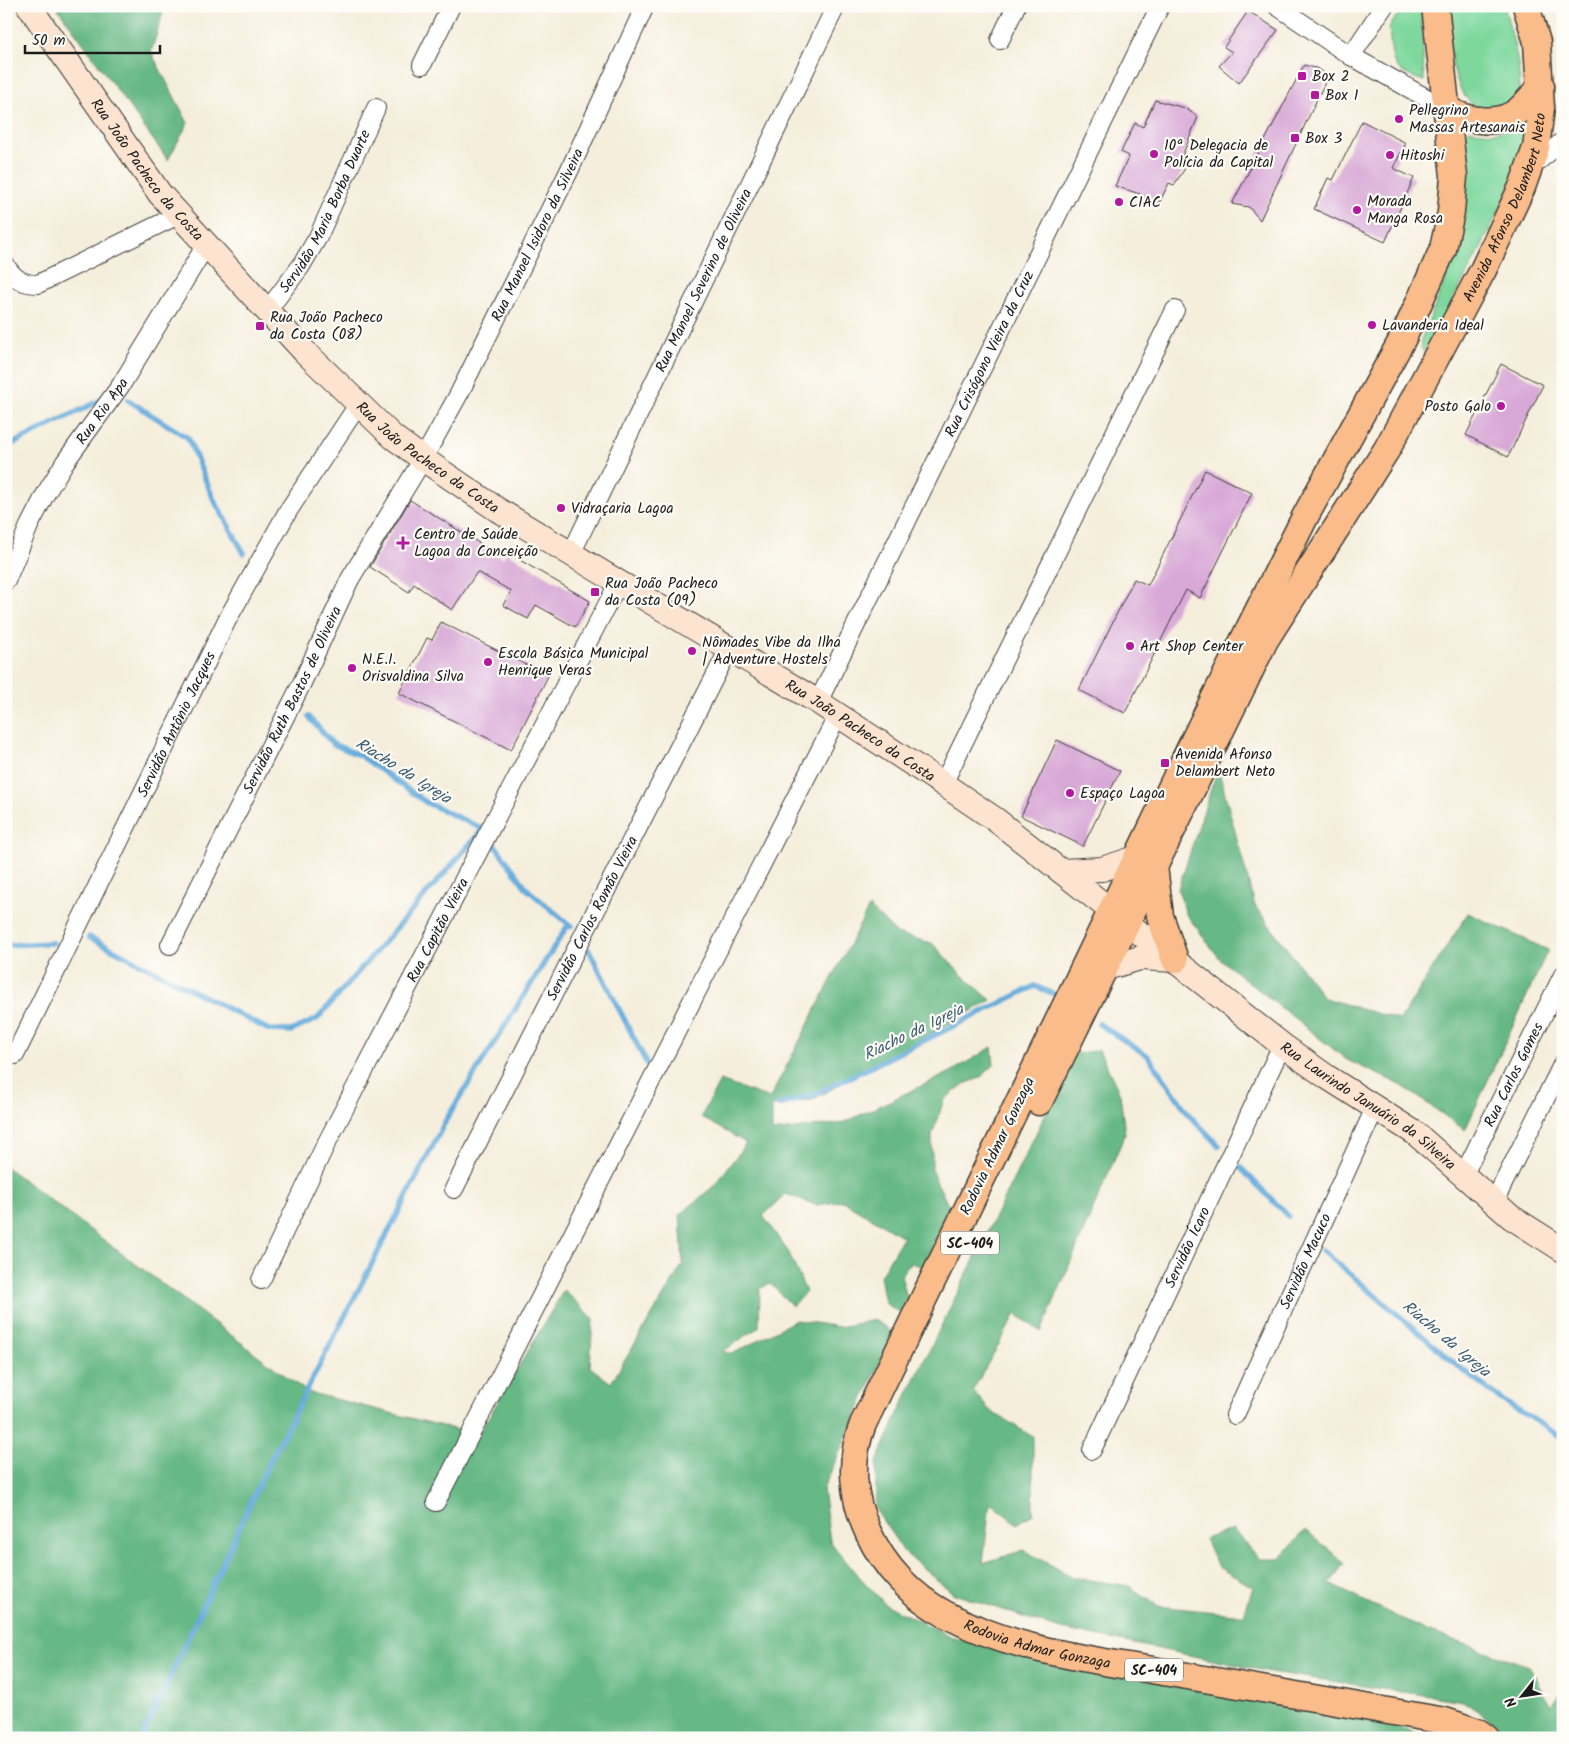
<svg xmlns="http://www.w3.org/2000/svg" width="1569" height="1744" viewBox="0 0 1569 1744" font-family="Kalam,sans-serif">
  <rect width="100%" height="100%" fill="#fdfcf7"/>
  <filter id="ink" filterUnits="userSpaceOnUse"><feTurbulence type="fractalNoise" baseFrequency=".02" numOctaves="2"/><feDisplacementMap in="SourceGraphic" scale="10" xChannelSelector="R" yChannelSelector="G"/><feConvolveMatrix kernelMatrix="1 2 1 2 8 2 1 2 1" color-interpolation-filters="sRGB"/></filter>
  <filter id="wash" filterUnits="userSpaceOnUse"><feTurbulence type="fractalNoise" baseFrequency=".0096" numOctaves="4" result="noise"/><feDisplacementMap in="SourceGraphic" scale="20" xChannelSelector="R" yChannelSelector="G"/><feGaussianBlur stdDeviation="1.12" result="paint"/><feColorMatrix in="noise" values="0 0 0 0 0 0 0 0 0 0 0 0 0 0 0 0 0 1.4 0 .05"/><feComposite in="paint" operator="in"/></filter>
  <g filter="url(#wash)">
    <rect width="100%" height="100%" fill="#f5eedc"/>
    <path fill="#7ed89e" stroke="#4d7a5d" d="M 1411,6 L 1421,6 L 1424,81 C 1388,70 1393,61 1389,28 L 1396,17 Z
      M 1446,6 L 1504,6 C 1509,25 1524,74 1518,92 C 1516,98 1507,104 1501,108 C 1494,108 1484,109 1478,107 C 1450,97 1448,31 1446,6 Z
      M 1524,124 C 1536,158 1444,315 1424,352 L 1421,348 L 1421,340 C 1452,267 1470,215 1464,134 L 1469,130 C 1490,134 1504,134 1524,124 Z"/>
    <path fill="#66b885" stroke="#416a50" d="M 56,6 L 165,6 L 151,52 L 188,123 L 168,160 Z
      M 1218,768 L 1255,906 L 1324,998 L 1400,1020 L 1468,913 L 1548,950 L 1465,1130 L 1401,1085 L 1347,1060 L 1221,960 L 1186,914 L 1178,889 Z
      M 869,907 L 897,934 L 932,943 L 962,975 L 991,1000 L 812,1100 L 772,1106 L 772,1132 L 843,1123 L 951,1072 L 992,1047 L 994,1065 L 980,1078 L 964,1084 L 944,1100 L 932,1135 L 932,1172 L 949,1207 L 945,1229 L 930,1269 L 911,1263 L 901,1275 L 907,1298 L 900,1313 L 885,1303 L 880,1276 L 903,1237 L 843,1201 L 816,1205 L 786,1194 L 763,1216 L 789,1253 L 806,1292 L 792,1306 L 770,1283 L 760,1289 L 759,1327 L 722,1352 L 734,1353 L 796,1320 L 839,1327 L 875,1320 L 893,1333 L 823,1489 L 830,1541 L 853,1570 L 886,1605 L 954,1638 L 1036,1660 L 1368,1719 L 1409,1730 L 1421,1738 L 6,1738 L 6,1167 L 307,1392 L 478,1435 L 564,1290 L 593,1318 L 590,1367 L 611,1383 L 683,1264 L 680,1215 L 716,1184 L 746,1143 L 701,1117 L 720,1081 L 770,1098 Z
      M 1099,1050 L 1120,1094 L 1125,1134 L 1041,1332 L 1016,1314 L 973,1390 L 988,1409 L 1033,1437 L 1033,1514 L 1017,1524 L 990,1503 L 983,1563 L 1024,1550 L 1071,1577 L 1129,1586 L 1158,1606 L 1244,1615 L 1253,1587 L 1218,1567 L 1205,1539 L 1233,1529 L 1260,1559 L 1279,1559 L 1306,1530 L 1345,1564 L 1329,1584 L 1427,1631 L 1529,1666 L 1551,1705 L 1563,1692 L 1563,1738 L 1511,1738 L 1511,1734 L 1463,1701 L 1271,1672 L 1057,1628 L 954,1594 L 904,1552 L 875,1509 L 877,1462 L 896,1418 L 1075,1054 Z"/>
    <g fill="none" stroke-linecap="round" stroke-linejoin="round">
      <path stroke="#66acdc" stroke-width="5.5" d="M 128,400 L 188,438 L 213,498 L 244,553
        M 6,447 L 105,398
        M 89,937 L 269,1030 L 291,1031 L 317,1019 L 483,829
        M 6,945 L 53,943
        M 589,950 L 647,1064
        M 1099,1024 L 1148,1056 L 1190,1116 L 1219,1146
        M 778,1105 L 811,1096 L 1035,986 L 1059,996
        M 1241,1168 L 1288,1216
        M 1322,1250 L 1459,1367 L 1502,1400 L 1563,1438
        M 142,1738 L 267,1467 L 446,1120 L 566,928 L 571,926 L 528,890 L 483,829 L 427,803 L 361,756 L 333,744 L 309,717"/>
    </g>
    <g id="blocks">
      <path fill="#d8a8d7" d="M 1248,11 L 1278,30 L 1239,83 L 1219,66 L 1232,52 L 1224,47 Z
        M 1304,65 L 1319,69 L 1328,76 L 1260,220 L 1249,207 L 1232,204 Z
        M 1155,100 L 1185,108 L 1198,117 L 1182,156 L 1186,158 L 1184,170 L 1174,185 L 1169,183 L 1157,207 L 1140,194 L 1115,186 L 1129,156 L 1121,152 L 1135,123 L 1143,127 Z
        M 1362,121 L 1406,143 L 1393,168 L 1414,178 L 1385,242 L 1314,209 L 1328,178 L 1333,180 Z
        M 1501,364 L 1543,385 L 1508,457 L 1466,435 Z
        M 1205,470 L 1252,493 L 1200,598 L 1186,590 L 1125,713 L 1079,690 L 1134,579 L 1148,585 Z
        M 410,500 L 503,558 L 506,552 L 590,601 L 575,627 L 536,605 L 528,619 L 503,605 L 511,591 L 477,572 L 452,610 L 414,584 L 409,592 L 370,567 Z
        M 441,622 L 548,676 L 511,750 L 399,693 L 427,638 L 432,640 Z
        M 1057,740 L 1120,771 L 1083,846 L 1021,816 Z"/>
    </g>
  </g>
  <g filter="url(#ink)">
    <use href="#blocks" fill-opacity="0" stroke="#3d3c39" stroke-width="1"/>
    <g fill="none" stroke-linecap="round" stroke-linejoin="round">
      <g stroke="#3d3c39" stroke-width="20">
        <g id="street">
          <path d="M 1277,6 L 1351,56 L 1448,110"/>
          <path d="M 1000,40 L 1016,6"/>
          <path d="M 1351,56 L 1384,6"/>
          <path d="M 422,65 L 451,6"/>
          <path d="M 1532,166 L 1563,141"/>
          <path d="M 6,266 C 14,279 23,284 38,284 L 178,215"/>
          <path id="s1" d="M 267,311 L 301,266 L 318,237 L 376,108"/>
          <path id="s2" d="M 571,554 L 836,6"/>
          <path id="s3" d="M 6,581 L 29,526 L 46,493 L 65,462 L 121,385 L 206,245"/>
          <path id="s4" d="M 818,702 L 1160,6"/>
          <path d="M 943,784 L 1175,310"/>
          <path id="s5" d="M 170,945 L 301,685 L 350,579 L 423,459 L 460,392 L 570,169 L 645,6"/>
          <path id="s6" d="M 15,1055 L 227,620 L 288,511 L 358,405"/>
          <path id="s7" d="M 1464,1174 L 1563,975"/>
          <path id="s8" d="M 454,1189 L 729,649"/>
          <path d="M 1494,1202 L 1563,1063"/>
          <path id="s9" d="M 261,1280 L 325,1146 L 619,582"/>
          <path id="s10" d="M 1235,1415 L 1375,1108"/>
          <path id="s11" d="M 1092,1450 L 1282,1045"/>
          <path d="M 436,1502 L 838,715"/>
        </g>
      </g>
      <g stroke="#3d3c39" stroke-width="26">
        <g id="secondary">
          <path id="s12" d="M 29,6 L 160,194 L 304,351 L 393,437 L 423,459 L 498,510 L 818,702 L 943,784 L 996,820 L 1282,1045 L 1327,1077 L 1415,1133 L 1511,1217 L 1563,1250"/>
          <path d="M 1061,871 L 1102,869 L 1136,858"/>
          <path d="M 1103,969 L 1140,958 L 1175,960"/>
        </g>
      </g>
      <g stroke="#3d3c39" stroke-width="29">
        <g id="primary">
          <path id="s13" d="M 1435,6 L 1454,176 L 1451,212 L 1443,249 L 1403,338 L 1306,515 L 1212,703 L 863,1424 C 834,1496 879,1579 945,1614 C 1014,1651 1094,1660 1170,1673 C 1262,1689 1353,1705 1445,1721 L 1478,1732 L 1486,1738"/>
          <path d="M 1448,110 C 1469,121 1499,127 1519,110 C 1527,103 1534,94 1541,86"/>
          <path d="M 1154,866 L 1160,916 L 1175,960"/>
          <path id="s14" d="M 1039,1102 L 1265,640 L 1387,449 L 1483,270 L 1522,187 L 1536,148 L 1541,108 L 1537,42 L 1526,6"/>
        </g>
      </g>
      <use href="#street" stroke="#fff" stroke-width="18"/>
      <use href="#secondary" stroke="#fde4d0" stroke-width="24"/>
      <use href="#primary" stroke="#f9bc8a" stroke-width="26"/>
    </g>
  </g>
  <g fill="#b5179e" stroke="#fdfcf7" stroke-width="2">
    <rect x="1297" y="71" width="10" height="10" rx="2.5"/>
    <rect x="1310" y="90" width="10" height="10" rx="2.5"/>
    <circle cx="1399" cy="119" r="5"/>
    <rect x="1290" y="133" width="10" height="10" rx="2.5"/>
    <circle cx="1154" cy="154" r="5"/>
    <circle cx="1390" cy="155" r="5"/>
    <circle cx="1119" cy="202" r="5"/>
    <circle cx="1357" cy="210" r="5"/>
    <circle cx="1372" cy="325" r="5"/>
    <rect x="255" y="321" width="10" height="10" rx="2.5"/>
    <circle cx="1501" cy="406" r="5"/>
    <circle cx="561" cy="508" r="5"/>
    <path d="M400.5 535.5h5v5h5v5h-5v5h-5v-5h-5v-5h5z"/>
    <rect x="590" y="587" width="10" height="10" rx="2.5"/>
    <circle cx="1130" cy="646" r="5"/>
    <circle cx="692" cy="651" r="5"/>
    <circle cx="488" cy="662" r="5"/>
    <circle cx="352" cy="668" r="5"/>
    <rect x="1160" y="758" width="10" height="10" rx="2.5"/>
    <circle cx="1070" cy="793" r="5"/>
  </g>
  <g text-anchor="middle" stroke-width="4.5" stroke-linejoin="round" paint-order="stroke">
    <g fill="#fdfcf7" stroke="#605f5e" stroke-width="1">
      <rect x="941" y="1231.5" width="58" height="23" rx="4"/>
      <rect x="1125" y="1658.5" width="58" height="23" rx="4"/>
    </g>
    <g font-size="14" font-weight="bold" fill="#1c1c1c">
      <text x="970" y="1248">SC-404</text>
      <text x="1154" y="1675">SC-404</text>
    </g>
    <g font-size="15" fill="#1c1c1c" stroke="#fdfcf7" text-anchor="start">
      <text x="1312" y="81">Box 2</text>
      <text x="1325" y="100">Box 1</text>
      <text x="1409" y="115">Pellegrino<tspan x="1409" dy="17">Massas Artesanais</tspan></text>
      <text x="1305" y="143">Box 3</text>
      <text x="1164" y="150">10ª Delegacia de<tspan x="1164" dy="17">Polícia da Capital</tspan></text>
      <text x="1400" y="160">Hitoshi</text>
      <text x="1367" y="206">Morada<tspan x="1367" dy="17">Manga Rosa</tspan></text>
      <text x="1129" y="207">CIAC</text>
      <text x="270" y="322">Rua João Pacheco<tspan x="270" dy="17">da Costa (08)</tspan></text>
      <text x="1382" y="330">Lavanderia Ideal</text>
      <text x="1491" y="411" text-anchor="end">Posto Galo</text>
      <text x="571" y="513">Vidraçaria Lagoa</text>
      <text x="414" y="539">Centro de Saúde<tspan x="414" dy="17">Lagoa da Conceição</tspan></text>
      <text x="605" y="588">Rua João Pacheco<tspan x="605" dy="17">da Costa (09)</tspan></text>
      <text x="702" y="647">Nômades Vibe da Ilha<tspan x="702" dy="17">| Adventure Hostels</tspan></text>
      <text x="1140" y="651">Art Shop Center</text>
      <text x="498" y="658">Escola Básica Municipal<tspan x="498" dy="17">Henrique Veras</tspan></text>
      <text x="362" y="664">N.E.I.<tspan x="362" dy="17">Orisvaldina Silva</tspan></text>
      <text x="1175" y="759">Avenida Afonso<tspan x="1175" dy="17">Delambert Neto</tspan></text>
      <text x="1080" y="798">Espaço Lagoa</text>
    </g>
    <g font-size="15" fill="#1c1c1c" stroke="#fdfcf7">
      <text dy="5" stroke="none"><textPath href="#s12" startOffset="202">Rua João Pacheco da Costa</textPath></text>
      <text dy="5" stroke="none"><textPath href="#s14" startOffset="1011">Avenida Afonso Delambert Neto</textPath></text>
      <text dy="5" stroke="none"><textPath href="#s1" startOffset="116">Servidão Maria Borba Duarte</textPath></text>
      <text dy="5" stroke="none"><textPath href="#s5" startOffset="800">Rua Manoel Isidoro da Silveira</textPath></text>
      <text dy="5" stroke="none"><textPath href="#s2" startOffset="304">Rua Manoel Severino de Oliveira</textPath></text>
      <text dy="5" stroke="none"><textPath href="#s4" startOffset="388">Rua Crisógono Vieira da Cruz</textPath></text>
      <text dy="5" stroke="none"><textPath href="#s3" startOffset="196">Rua Rio Apa</textPath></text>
      <text dy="5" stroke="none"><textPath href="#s12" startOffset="606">Rua João Pacheco da Costa</textPath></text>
      <text dy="5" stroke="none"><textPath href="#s5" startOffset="274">Servidão Ruth Bastos de Oliveira</textPath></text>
      <text dy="5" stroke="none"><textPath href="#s6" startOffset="368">Servidão Antônio Jacques</textPath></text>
      <text dy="5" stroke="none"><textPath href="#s12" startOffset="1118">Rua João Pacheco da Costa</textPath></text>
      <text dy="5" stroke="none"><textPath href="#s8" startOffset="304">Servidão Carlos Romão Vieira</textPath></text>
      <text dy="5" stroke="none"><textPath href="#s9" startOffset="392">Rua Capitão Vieira</textPath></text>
      <text dy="5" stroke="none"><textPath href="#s7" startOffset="111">Rua Carlos Gomes</textPath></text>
      <text dy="5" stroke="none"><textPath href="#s12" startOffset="1750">Rua Laurindo Januário da Silveira</textPath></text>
      <text transform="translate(997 1146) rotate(-64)" y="5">Rodovia Admar Gonzaga</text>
      <text dy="5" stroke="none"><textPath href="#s11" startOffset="224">Servidão Ícaro</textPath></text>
      <text dy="5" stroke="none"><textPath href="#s10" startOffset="169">Servidão Macuco</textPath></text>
      <text dy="5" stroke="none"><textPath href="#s13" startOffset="1879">Rodovia Admar Gonzaga</textPath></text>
    </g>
    <g font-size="16" font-style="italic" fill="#3d5d72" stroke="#fdfcf7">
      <text transform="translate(404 770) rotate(32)" y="6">Riacho da Igreja</text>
      <text transform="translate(913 1031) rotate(-26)" y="6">Riacho da Igreja</text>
      <text transform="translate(1447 1338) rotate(40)" y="6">Riacho da Igreja</text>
    </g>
  </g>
  <rect width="1569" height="1744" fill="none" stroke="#fdfcf7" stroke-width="25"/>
  <g transform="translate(1522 1696) rotate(240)" stroke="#fdfcf7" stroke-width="4" paint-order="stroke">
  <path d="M0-4L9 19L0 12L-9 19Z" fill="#1c1c1c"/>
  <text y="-8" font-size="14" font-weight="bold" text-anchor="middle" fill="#1c1c1c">N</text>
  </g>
  <path d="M25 45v8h135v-8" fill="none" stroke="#1c1c1c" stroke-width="2.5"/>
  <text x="32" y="45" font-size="15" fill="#1c1c1c" stroke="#fdfcf7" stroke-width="4" paint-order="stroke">50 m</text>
</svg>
